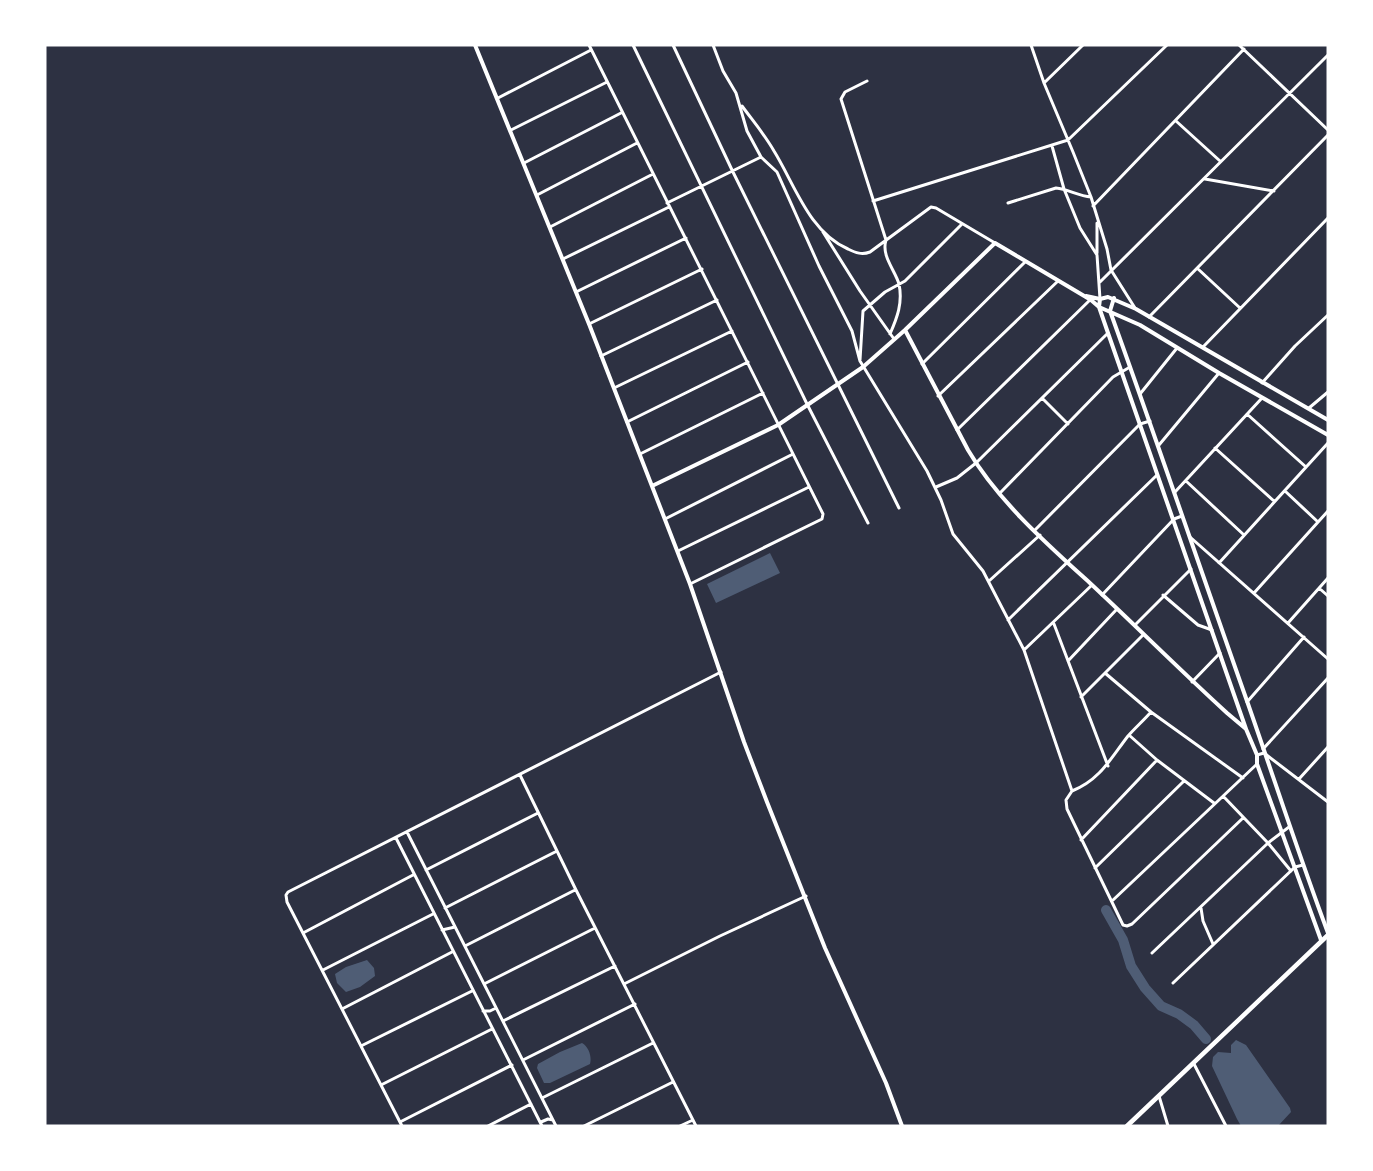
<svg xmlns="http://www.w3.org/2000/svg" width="1373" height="1171" viewBox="0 0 1373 1171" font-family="Karla,sans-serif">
  <rect width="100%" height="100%" fill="#2d3142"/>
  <path fill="#4f5d75" d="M 770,553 L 780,573 L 716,603 L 707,584 Z
    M 367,960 L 374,968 L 375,976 L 360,987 L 346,992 L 337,983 L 335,974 L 346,967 Z
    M 1236,1040 L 1246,1045 L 1290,1108 L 1291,1112 L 1278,1126 L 1241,1126 L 1237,1119 L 1212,1066 L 1213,1057 L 1218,1052 L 1231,1053 L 1231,1045 Z
    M 582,1043 C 589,1047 592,1057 590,1064 L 550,1083 L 544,1083 L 537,1068 L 538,1064 L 560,1052 Z"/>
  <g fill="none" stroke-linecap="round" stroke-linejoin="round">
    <path stroke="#4f5d75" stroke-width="10" d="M 1106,910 L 1123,940 L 1131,966 L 1145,988 L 1161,1006 L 1179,1014 L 1194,1025 L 1206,1039"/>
    <path stroke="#fff" stroke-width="3" d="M 589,45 L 823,514 L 822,519 L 690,584
      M 633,45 L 807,404 L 868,523
      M 673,45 L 732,170 L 899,508
      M 713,45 L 723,71 L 736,93 L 747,131 L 761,157 L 777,172 L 819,266 L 852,331 L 860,361 L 927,471 L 941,500 L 953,534 L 983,571 L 1024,650 L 1072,791 L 1066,800 L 1067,809 L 1123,925 L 1127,926 L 1132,924 L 1243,818
      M 1031,45 L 1044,83 L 1073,152 L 1091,197 L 1107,249 L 1111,270 L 1135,308
      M 1239,45 L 1328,130
      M 867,81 L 845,92 L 841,99 L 886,240 C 881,256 895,270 899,284 C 903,303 897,318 890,334
      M 1044,83 L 1083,45
      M 498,98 L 591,50
      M 742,106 C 753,121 765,135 774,151 C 795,185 809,232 848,249 C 856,253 862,255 870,252 L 931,207 L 936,208 L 995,243
      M 1176,121 L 1220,161
      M 511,130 L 607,82
      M 1052,146 L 1064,189 L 1080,228 L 1097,255 L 1100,299
      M 524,163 L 621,113
      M 1205,179 L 1274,191
      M 537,195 L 637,143
      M 873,201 L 1068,140 L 1167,45
      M 667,203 L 761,157
      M 1008,203 L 1056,188 C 1068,189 1078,196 1091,197
      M 1093,206 L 1244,49
      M 550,227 L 653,174
      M 823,232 L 860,291 L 894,339
      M 1097,253 L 1097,223
      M 563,259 L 669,207
      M 1197,268 L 1240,308
      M 1099,283 L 1328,55
      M 576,292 L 686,238
      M 1149,317 L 1328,135
      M 589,324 L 702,269
      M 1203,347 L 1328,218
      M 601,356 L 717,300
      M 860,360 L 863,311 L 885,292 L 905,281 L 962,224
      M 922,364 L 1025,262
      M 1262,383 L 1295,346 L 1328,315
      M 614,388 L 732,331
      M 1140,394 L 1177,348
      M 938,396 L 1058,281
      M 1042,398 L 1068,424
      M 1309,408 L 1328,392
      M 1247,414 L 1306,467
      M 627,422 L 748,362
      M 957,430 L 1092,298
      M 1159,445 L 1219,373
      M 1215,448 L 1274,501
      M 640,454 L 763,393
      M 1186,481 L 1244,535
      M 936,487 L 957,478 L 976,463 L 1108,333
      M 1285,491 L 1318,522
      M 1175,492 L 1262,398
      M 1000,493 L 1113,377 L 1130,367
      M 665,519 L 793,454
      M 1035,530 L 1140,424 L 1150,421
      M 1190,537 L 1328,659
      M 678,551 L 809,487
      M 1219,563 L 1328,443
      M 989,581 L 1040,535
      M 1319,588 L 1328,596
      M 1254,593 L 1328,511
      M 1102,595 L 1174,519 L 1182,516
      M 1163,595 L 1198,625 L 1212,630
      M 1008,620 L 1157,475
      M 1288,623 L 1328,578
      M 1054,624 L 1108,766
      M 1135,625 L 1191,569
      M 1024,650 L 1092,585
      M 1068,661 L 1117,609
      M 1105,673 L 1151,712 L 1243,778
      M 1192,682 L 1220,653
      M 1081,697 L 1143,635
      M 1247,702 L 1304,637
      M 1129,735 L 1157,760 L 1214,803
      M 1263,749 L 1328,678
      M 1257,755 L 1264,753 L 1328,802
      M 520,775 L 576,890 L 696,1126
      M 1299,779 L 1328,747
      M 1072,791 C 1100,780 1111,758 1128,736 C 1135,728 1144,720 1151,712
      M 1223,796 L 1268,843 L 1291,871
      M 407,832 L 556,1126
      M 396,838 L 542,1126
      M 1081,840 L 1157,760
      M 1095,868 L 1184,781
      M 426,870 L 538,813
      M 1112,901 L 1257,764
      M 445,908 L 557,851
      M 1201,908 L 1203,921 L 1213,944
      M 442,930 L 455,927
      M 303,933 L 413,875
      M 465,946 L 575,890
      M 1152,953 L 1268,843 L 1289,827
      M 323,970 L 433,914
      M 1173,983 L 1295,867 L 1303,865
      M 484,984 L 595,928
      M 624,984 L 720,936 L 806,896
      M 342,1009 L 452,952
      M 483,1011 L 490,1011 L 496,1008
      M 503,1021 L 615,966
      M 361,1046 L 472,991
      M 523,1060 L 635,1004
      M 1194,1064 L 1226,1126
      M 381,1085 L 492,1029
      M 1159,1096 L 1168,1126
      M 542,1098 L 653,1043
      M 400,1122 L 512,1065
      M 541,1122 L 548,1119 L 553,1120
      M 402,1126 L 287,902 L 286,895 L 288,892 L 721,672
      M 488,1126 L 531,1104
      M 584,1126 L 673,1082
      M 680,1126 L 693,1120"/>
    <path stroke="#fff" stroke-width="4" d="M 475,45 L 589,324 L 690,584 L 744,742 L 767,802 L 825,948 L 886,1083 L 902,1126
      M 1086,296 L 1100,299 L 1108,297 L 1136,309 L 1328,420
      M 1114,298 L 1110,311 C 1157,441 1201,571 1247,701 C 1274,778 1299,856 1328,933
      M 1100,299 L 1099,307 L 1108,333 L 1246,729 L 1257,755 L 1257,764 L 1321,940
      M 905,330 L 968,450 C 998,501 1047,544 1091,584 C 1137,627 1181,671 1227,713 L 1246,729
      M 652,486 L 778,425 L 863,367 L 905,330 L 995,243 L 1091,300 L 1099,307 L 1140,325 L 1219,373 L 1328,435"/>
    <path stroke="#fff" stroke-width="4.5" d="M 1127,1126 L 1328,935"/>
  </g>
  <rect width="1373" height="1171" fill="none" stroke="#ffffff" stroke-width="93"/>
</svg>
